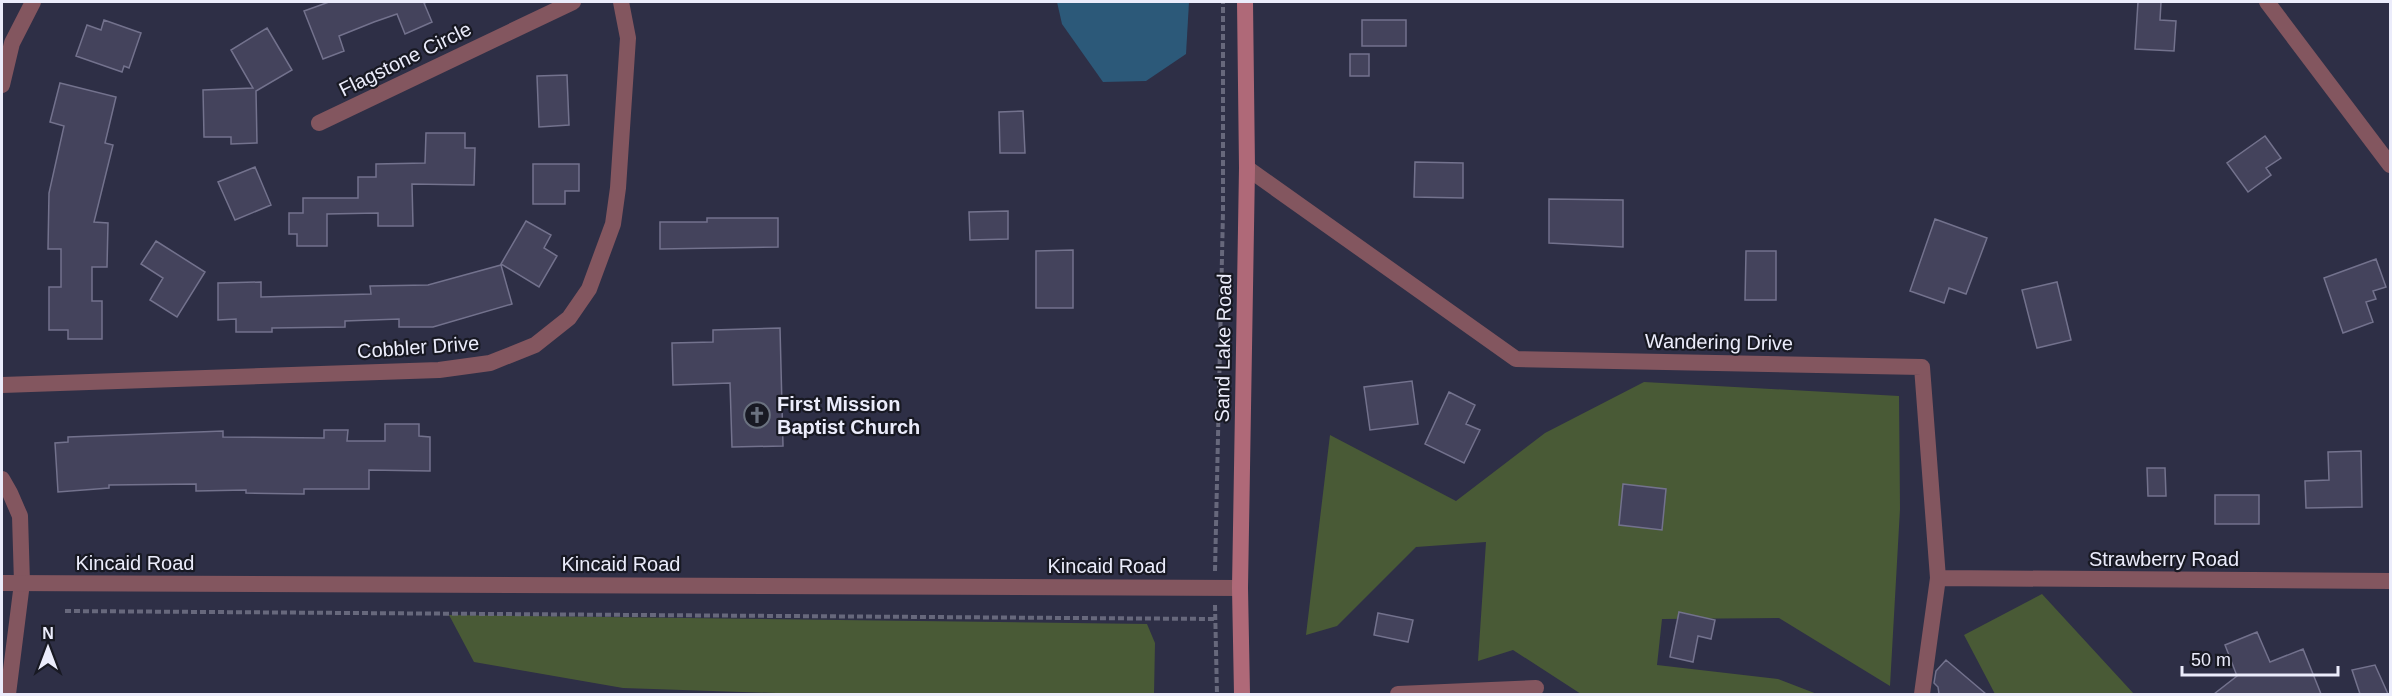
<svg xmlns="http://www.w3.org/2000/svg" width="2392" height="696" viewBox="0 0 2392 696" font-family="Arial,sans-serif">
  <rect width="100%" height="100%" fill="#2e2f46"/>
  <path fill="#495a36" d="M 1644,382 L 1899,396 L 1900,509 L 1890,686 L 1779,618 L 1662,619 L 1657,665 L 1778,679 L 1817,694 L 1581,694 L 1513,650 L 1478,661 L 1486,542 L 1416,547 L 1337,626 L 1306,635 L 1330,435 L 1456,501 L 1545,433 Z
    M 2042,594 L 2134,694 L 1995,694 L 1964,635 Z
    M 449,615 L 1147,624 L 1155,643 L 1154,694 L 805,694 L 623,688 L 474,662 Z"/>
  <path fill="#2c5979" d="M 1057,2 L 1189,2 L 1186,54 L 1146,81 L 1103,82 L 1062,24 Z"/>
  <path fill="#44435c" stroke="#73728d" stroke-width="1.5" d="M 329,2 L 427,2 L 424,3 L 432,22 L 405,34 L 397,14 L 374,22 L 339,36 L 344,51 L 323,59 L 304,11 Z
    M 2138,2 L 2161,2 L 2160,20 L 2176,21 L 2174,51 L 2135,49 Z
    M 104,20 L 141,33 L 129,68 L 124,66 L 122,72 L 76,56 L 87,25 L 101,30 Z
    M 1362,20 L 1406,20 L 1406,46 L 1362,46 Z
    M 267,28 L 292,70 L 256,91 L 257,143 L 231,144 L 231,137 L 204,137 L 203,90 L 253,88 L 231,50 Z
    M 1350,54 L 1369,54 L 1369,76 L 1350,76 Z
    M 567,75 L 569,125 L 539,127 L 537,76 Z
    M 60,83 L 116,97 L 105,143 L 113,145 L 94,222 L 108,223 L 107,267 L 92,267 L 92,301 L 102,301 L 102,339 L 68,339 L 68,330 L 49,330 L 49,287 L 61,287 L 61,249 L 48,249 L 49,193 L 64,126 L 50,122 Z
    M 1023,111 L 1025,153 L 1000,153 L 999,112 Z
    M 426,133 L 465,133 L 465,148 L 475,148 L 474,185 L 412,184 L 413,226 L 378,226 L 378,213 L 327,214 L 327,246 L 297,246 L 297,234 L 289,234 L 289,213 L 303,213 L 303,198 L 358,198 L 358,177 L 376,177 L 376,164 L 425,163 Z
    M 2265,136 L 2281,158 L 2266,168 L 2271,175 L 2248,192 L 2227,163 Z
    M 1415,162 L 1463,163 L 1463,198 L 1414,197 Z
    M 533,164 L 579,164 L 579,191 L 565,191 L 565,204 L 533,204 Z
    M 255,167 L 271,205 L 235,220 L 218,182 Z
    M 1549,199 L 1623,200 L 1623,247 L 1549,243 Z
    M 1008,211 L 1008,239 L 970,240 L 969,212 Z
    M 707,218 L 778,218 L 778,247 L 660,249 L 660,222 L 707,222 Z
    M 1935,219 L 1987,238 L 1966,294 L 1949,288 L 1944,303 L 1910,291 Z
    M 526,221 L 551,235 L 544,248 L 557,256 L 539,287 L 501,264 Z
    M 156,241 L 205,272 L 177,317 L 150,300 L 163,278 L 141,264 Z
    M 1073,250 L 1073,308 L 1036,308 L 1036,251 Z
    M 1746,251 L 1776,251 L 1776,300 L 1745,300 Z
    M 2376,259 L 2386,287 L 2373,291 L 2376,299 L 2366,302 L 2373,322 L 2343,333 L 2324,278 Z
    M 501,265 L 512,304 L 433,327 L 399,327 L 399,319 L 345,321 L 345,327 L 272,328 L 272,332 L 236,332 L 236,319 L 218,320 L 218,283 L 261,282 L 261,297 L 371,294 L 370,286 L 428,285 Z
    M 2057,282 L 2071,340 L 2037,348 L 2022,290 Z
    M 780,328 L 783,446 L 732,447 L 730,383 L 673,385 L 672,343 L 713,342 L 713,330 Z
    M 1412,381 L 1418,424 L 1370,430 L 1364,387 Z
    M 1449,392 L 1475,405 L 1466,424 L 1480,430 L 1464,463 L 1425,444 Z
    M 385,424 L 419,424 L 419,436 L 430,437 L 430,471 L 369,470 L 369,489 L 304,489 L 304,494 L 246,493 L 246,490 L 196,491 L 196,484 L 109,485 L 109,488 L 58,492 L 55,443 L 68,442 L 68,437 L 223,431 L 223,437 L 324,438 L 324,430 L 348,430 L 347,441 L 385,441 Z
    M 2361,451 L 2362,507 L 2306,508 L 2305,481 L 2329,480 L 2328,452 Z
    M 2147,468 L 2165,468 L 2166,496 L 2148,496 Z
    M 1623,484 L 1666,489 L 1662,530 L 1619,525 Z
    M 2215,495 L 2259,495 L 2259,524 L 2215,524 Z
    M 1679,612 L 1715,620 L 1711,639 L 1698,636 L 1693,662 L 1670,657 Z
    M 1378,613 L 1413,620 L 1408,642 L 1374,635 Z
    M 2257,632 L 2270,662 L 2303,649 L 2321,694 L 2214,694 L 2237,676 L 2225,645 Z
    M 1946,660 L 1986,694 L 1939,694 L 1938,687 L 1934,683 L 1936,671 Z
    M 2375,665 L 2388,694 L 2360,694 L 2352,670 Z"/>
  <g fill="none" stroke-linecap="round" stroke-linejoin="round">
    <path stroke="#67687c" stroke-width="4" stroke-dasharray="6 3" stroke-linecap="butt" d="M 1215,571 L 1223,212 L 1223,2
      M 1215,605 L 1217,694
      M 65,611 L 1215,619"/>
    <path stroke="#83565f" stroke-width="16" d="M 2267,2 L 2390,165
      M 2,85 L 12,43 L 33,2
      M 319,123 L 573,2
      M 1247,168 L 1516,359 L 1922,367 L 1938,578 L 1922,694
      M 2,385 L 439,370 L 490,363 L 535,345 L 569,318 L 589,289 L 613,224 L 618,188 L 628,38 L 621,2
      M 2,479 L 10,493 L 20,516 L 22,583 L 8,694
      M 1938,578 L 2390,581
      M 1398,694 L 1536,688"/>
    <path stroke="#83565f" stroke-width="16" d="M 2,583 L 1240,588"/>
    <path stroke="#af6978" stroke-width="16" d="M 1242,694 L 1240,588 L 1247,168 L 1245,2"/>
  </g>
  <defs>
    <g id="church-ring" transform="scale(1.35)"><circle r="9.5" fill="#181923" stroke="#6b7280" stroke-width="1.5"/><path d="M-1.2-6h2.4v3.5h3.3v2.4h-3.3V6h-2.4V-.1h-3.3v-2.4h3.3Z" fill="#6b7280"/></g>
  </defs>
  <g fill-rule="evenodd">
    <use href="#church-ring" x="757" y="415"/>
  </g>
  <g text-anchor="middle" stroke-width="4.5" stroke-linejoin="round" paint-order="stroke">
    <g font-size="20" fill="#ebecfb" stroke="#181923">
      <text transform="translate(405 59) rotate(-26)" y="7">Flagstone Circle</text>
      <text transform="translate(1719 342) rotate(1)" y="7">Wandering Drive</text>
      <text transform="translate(418 347) rotate(-4)" y="7">Cobbler Drive</text>
      <text transform="translate(1223 348) rotate(-89)" y="7">Sand Lake Road</text>
      <text x="2164" y="566">Strawberry Road</text>
      <text x="135" y="570">Kincaid Road</text>
      <text x="621" y="571">Kincaid Road</text>
      <text x="1107" y="573">Kincaid Road</text>
    </g>
    <g font-size="20" font-weight="bold" fill="#ebecfb" stroke="#181923" text-anchor="start">
      <text x="777" y="411">First Mission<tspan x="777" dy="23">Baptist Church</tspan></text>
    </g>
  </g>
  <rect width="2392" height="696" fill="none" stroke="#ebecfb" stroke-width="6"/>
  <g transform="translate(48 648)" stroke="#181923" stroke-width="4.5" paint-order="stroke">
  <path d="M0-4.5L10 22L0 15L-10 22Z" fill="#ebecfb"/>
  <text y="-9" font-size="16" font-weight="bold" text-anchor="middle" fill="#ebecfb">N</text>
  </g>
  <path d="M2182 666v9h156v-9" fill="none" stroke="#ebecfb" stroke-width="3"/>
  <text x="2191" y="666" font-size="18" fill="#ebecfb" stroke="#181923" stroke-width="4.5" paint-order="stroke">50 m</text>
</svg>
